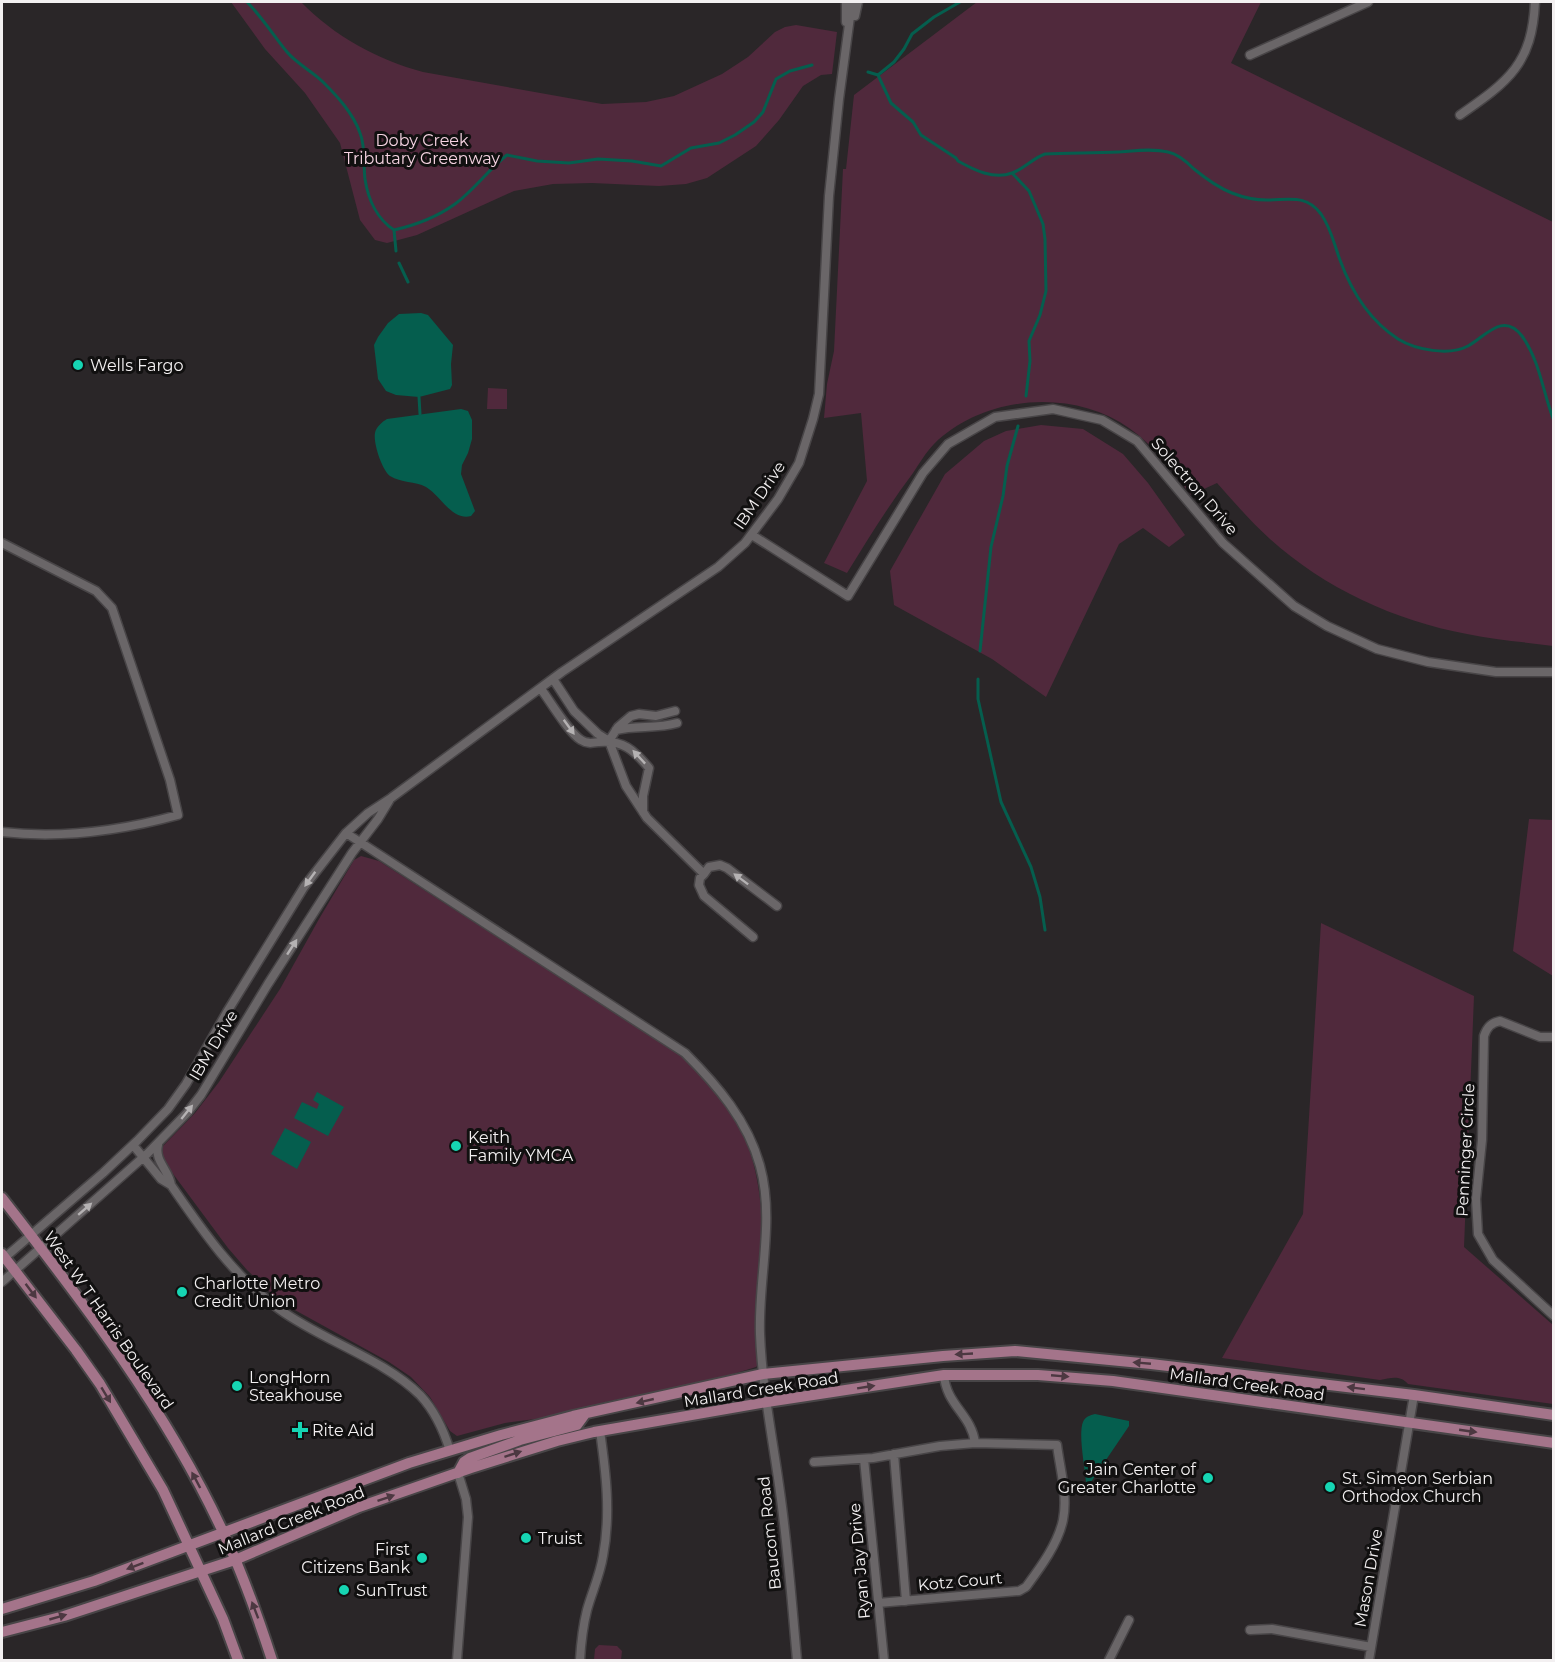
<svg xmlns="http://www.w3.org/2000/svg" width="1555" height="1662" viewBox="0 0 1555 1662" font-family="Montserrat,sans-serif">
  <rect width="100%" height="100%" fill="#2a2628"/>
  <path fill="#50293c" d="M 231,2 L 301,2 C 334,36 378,60 423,72 L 602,104 L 646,102 L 674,96 L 722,74 L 748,57 L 775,32 L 785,27 L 796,25 L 837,32 L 832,74 L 821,75 L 803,86 L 779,120 L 756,146 L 707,178 L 686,184 L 659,186 L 592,183 L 553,184 L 514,191 L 417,235 L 387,243 L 375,240 L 360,220 L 340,143 L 305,93 L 265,49 Z
    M 977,2 L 1261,2 L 1231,63 L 1553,222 L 1553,646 C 1525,642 1495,640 1467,634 C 1396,621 1324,588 1270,539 C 1251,522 1234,502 1217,483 L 1191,495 C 1172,471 1155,446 1129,428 C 1072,388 984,395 934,444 C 926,452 919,464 913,473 C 889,505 868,539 847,573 L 824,563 L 867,481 L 861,413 L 824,418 L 827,384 L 834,351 L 843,169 L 846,169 L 854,95 Z
    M 488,388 L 507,389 L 507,409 L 487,409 Z
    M 1041,425 L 1083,429 L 1123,454 L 1148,483 L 1185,535 L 1169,547 L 1143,528 L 1119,544 L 1046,697 L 992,659 L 894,605 L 890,571 L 945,474 L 984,441 L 1006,431 Z
    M 1529,819 L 1553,820 L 1553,976 L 1513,951 Z
    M 361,856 L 379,861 L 670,1048 C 786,1129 762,1241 758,1364 L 756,1367 L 707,1382 L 610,1401 L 543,1418 L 505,1423 L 457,1436 L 450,1431 L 430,1397 L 411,1377 L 389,1362 L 293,1309 L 270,1292 L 247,1270 L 228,1248 L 165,1163 C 161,1157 160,1151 164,1145 L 195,1113 L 219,1082 L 280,989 L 319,919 L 354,860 Z
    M 1321,923 L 1474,996 L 1464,1247 L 1553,1325 L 1553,1404 L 1408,1384 C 1400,1375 1391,1378 1380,1380 L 1222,1358 L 1303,1214 Z
    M 599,1645 L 617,1646 L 622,1651 L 621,1660 L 594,1660 L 595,1649 Z"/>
  <path fill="#055e4e" d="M 421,313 L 428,315 L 453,345 L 451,364 L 452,385 L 450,389 L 419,397 L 396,395 L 386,391 L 378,379 L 374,345 L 378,337 L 388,323 L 399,314 Z
    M 461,409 L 468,411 L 472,420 L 472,439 L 468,453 L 462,465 L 461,474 L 475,511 L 471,516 C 452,521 441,496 426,487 C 415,481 401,483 390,476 C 382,470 373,443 375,433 C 376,427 382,422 387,419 Z
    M 317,1092 L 344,1107 L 328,1136 L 294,1118 L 302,1102 L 317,1109 L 319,1104 L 313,1100 Z
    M 285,1128 L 311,1142 L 297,1169 L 271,1154 Z
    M 1095,1414 L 1129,1421 L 1129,1426 L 1091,1482 L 1086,1482 C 1085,1468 1078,1434 1083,1422 C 1085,1417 1090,1415 1095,1414 Z"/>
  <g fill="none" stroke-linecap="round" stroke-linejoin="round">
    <path stroke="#055e4e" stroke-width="3" d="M 247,2 C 262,17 273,35 287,52 C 297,64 312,71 323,82 C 337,96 353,113 360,133 C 366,148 363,163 365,179 C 368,199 377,219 394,230 C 416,225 437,217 455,204 C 474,190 488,170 507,155 L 537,161 L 569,163 L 598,159 L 632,161 L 661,166 L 691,148 L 719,143 L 735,135 L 754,122 L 763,112 L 776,79 L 790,71 L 812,65
      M 868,72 L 878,75
      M 878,75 L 891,103 L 913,122 L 921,135 L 956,158 L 958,161 C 974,170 994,180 1012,173 C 1024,169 1033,158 1045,154 C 1069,153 1094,153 1118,152 C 1134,151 1151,148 1168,152 C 1178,154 1187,162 1194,169 C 1205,178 1219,188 1232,193 C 1242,197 1256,200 1267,200 C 1289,200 1306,194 1321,214 C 1331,228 1334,244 1340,260 C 1352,293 1369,320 1398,339 C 1416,350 1449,356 1468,346 C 1485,337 1503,311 1522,336 C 1540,361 1543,393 1554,421
      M 878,75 L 894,62 L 904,49 L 912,34 L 934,17 L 960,2
      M 1012,173 L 1029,191 L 1043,224 L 1045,239 L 1046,291 L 1040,315 L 1029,341 L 1030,361 L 1026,396
      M 394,230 L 396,251
      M 399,263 L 408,282
      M 419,397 L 420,414
      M 980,651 L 991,547 L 1003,496 L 1007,466 L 1018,426
      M 978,679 L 978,699 L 1001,802 L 1031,867 L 1040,897 L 1045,930"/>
    <g stroke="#484547" stroke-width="11">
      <path id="minor" d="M 855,16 L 858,2
        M 846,22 L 846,2
        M 1250,55 L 1368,2
        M 1460,115 C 1509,81 1532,64 1535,2
        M 752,535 L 848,596 L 923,473 L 948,444 L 995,417 L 1053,409 L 1102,420 L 1137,441 L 1223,543 L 1294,606 L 1327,626 L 1377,649 L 1428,662 L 1496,672 L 1554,672
        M 2,543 L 96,591 L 112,608 L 170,780 L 178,815 C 120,831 62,839 2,832
        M 553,679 L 574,711 L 598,734 L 609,741 L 626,786 L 647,818 L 704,874
        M 541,689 C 550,701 569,733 581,740 C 587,744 592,743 599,742 C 623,740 634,750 649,768 L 643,796 L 643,812
        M 616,730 C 636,725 657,729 677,723
        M 609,741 L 618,727 L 631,716 L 639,714 L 656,716 L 675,711
        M 346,833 L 685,1053 C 717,1085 748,1121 760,1166 C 775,1220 758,1279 760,1334 C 762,1387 773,1440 780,1492 C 788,1548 792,1605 797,1660
        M 753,937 L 704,896 L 699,885 L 700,878 L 704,874 L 709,867 L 720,865 L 727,868 L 777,906
        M 1554,1037 L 1540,1037 L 1500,1021 C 1491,1023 1487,1027 1484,1036 L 1482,1140 L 1476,1199 L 1478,1234 L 1493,1260 L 1554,1316
        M 133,1145 L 161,1179 L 171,1185 C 202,1230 234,1277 279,1309 C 321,1340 384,1359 420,1395 C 435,1411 444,1431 450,1451
        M 158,1145 C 154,1161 169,1170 171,1185
        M 2,1260 L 103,1173 L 137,1141 L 168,1109 L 186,1084 L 227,1012 L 304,887 L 346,833 L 368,813 L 391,798 L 562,672 L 718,567 L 745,543 L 778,499 L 799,463 L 813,419 L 819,394 L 829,196 L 839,99 L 852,2
        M 2,1282 L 147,1154 L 187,1113 L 201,1095 L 268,984 L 352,853 L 378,819 L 389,801
        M 944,1375 C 946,1405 972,1415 975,1443
        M 894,1454 L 906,1601
        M 864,1459 L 884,1660
        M 814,1462 L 873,1458 L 940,1446 L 975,1443 L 1057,1445 C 1060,1469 1068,1496 1063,1520 C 1058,1544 1040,1568 1026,1587 L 1019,1591 L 878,1603
        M 1250,1630 L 1272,1629 L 1371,1647
        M 457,1660 L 468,1517 L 466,1499 L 458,1473
        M 580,1660 C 581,1643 583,1626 587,1610 C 592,1592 600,1575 603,1556 C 611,1514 606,1473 600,1431
        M 1109,1660 L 1129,1620
        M 1369,1660 L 1414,1395"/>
    </g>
    <g stroke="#484547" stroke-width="14">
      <path id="major" d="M 2,1198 C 84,1303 167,1411 223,1532 C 243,1574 258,1617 272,1660
        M 2,1254 L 76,1350 L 100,1384 L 163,1490 L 223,1619 L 238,1660
        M 458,1473 L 464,1462 L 470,1458 L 520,1440 L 577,1425 L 585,1414
        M 2,1609 L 94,1581 L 409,1463 L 501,1435 L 573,1416 L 763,1374 L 943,1356 L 1015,1351 L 1151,1364 L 1414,1395 L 1554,1415
        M 2,1632 L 64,1616 L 201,1571 L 235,1560 L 359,1507 L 471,1468 L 557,1441 L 594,1432 L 767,1402 L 944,1375 L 1038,1375 L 1113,1381 L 1554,1443"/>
    </g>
    <use href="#minor" stroke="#6a6668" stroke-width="8"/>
    <use href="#major" stroke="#a4748a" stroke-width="10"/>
  </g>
  <defs><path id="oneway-solid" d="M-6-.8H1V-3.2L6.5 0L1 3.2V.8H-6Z" transform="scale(1.5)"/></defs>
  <g fill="#b5b2b3">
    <use href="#oneway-solid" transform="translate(569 727) rotate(54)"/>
    <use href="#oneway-solid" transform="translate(639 757) rotate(-133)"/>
    <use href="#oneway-solid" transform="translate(310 879) rotate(126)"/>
    <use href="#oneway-solid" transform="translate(741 879) rotate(-143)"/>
    <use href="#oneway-solid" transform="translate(292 947) rotate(-57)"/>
    <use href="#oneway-solid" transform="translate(187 1112) rotate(-51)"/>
    <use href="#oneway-solid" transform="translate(85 1209) rotate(-41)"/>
  </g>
  <g fill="#4c3841">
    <use href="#oneway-solid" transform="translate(31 1291) rotate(53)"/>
    <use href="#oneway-solid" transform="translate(964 1354) rotate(177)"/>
    <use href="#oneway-solid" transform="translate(1142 1363) rotate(-175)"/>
    <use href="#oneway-solid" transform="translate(1060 1376) rotate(5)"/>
    <use href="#oneway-solid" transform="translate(866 1387) rotate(-9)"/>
    <use href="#oneway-solid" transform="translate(1356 1388) rotate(-173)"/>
    <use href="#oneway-solid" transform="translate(106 1395) rotate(59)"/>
    <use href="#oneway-solid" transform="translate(645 1401) rotate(167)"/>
    <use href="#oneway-solid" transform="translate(1468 1431) rotate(8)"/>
    <use href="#oneway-solid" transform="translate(513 1454) rotate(-18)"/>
    <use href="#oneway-solid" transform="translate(196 1480) rotate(-118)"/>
    <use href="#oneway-solid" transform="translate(386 1498) rotate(-19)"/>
    <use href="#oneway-solid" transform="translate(135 1566) rotate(159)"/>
    <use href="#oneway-solid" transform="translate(255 1610) rotate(-111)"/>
    <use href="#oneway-solid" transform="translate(58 1617) rotate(-16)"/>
  </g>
  <g fill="#16d5b3" stroke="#111010" stroke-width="2">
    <circle cx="78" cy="365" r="6"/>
    <circle cx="456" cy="1146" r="6"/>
    <circle cx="182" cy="1292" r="6"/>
    <circle cx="237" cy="1386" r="6"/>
    <path d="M297 1421h6v6h6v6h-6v6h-6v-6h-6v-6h6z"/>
    <circle cx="1208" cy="1478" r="6"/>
    <circle cx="1330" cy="1487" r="6"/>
    <circle cx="526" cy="1538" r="6"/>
    <circle cx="422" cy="1558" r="6"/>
    <circle cx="344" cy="1590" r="6"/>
  </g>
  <g text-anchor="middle" stroke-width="6" stroke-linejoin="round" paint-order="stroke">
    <g font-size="16" fill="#f6d3e2" stroke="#111010">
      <text x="422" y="146">Doby Creek<tspan x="422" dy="18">Tributary Greenway</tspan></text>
    </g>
    <g font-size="16" fill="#f3f0f1" stroke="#111010" text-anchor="start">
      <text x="90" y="371">Wells Fargo</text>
      <text x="468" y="1143">Keith<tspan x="468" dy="18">Family YMCA</tspan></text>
      <text x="194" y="1289">Charlotte Metro<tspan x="194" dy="18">Credit Union</tspan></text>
      <text x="249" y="1383">LongHorn<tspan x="249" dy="18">Steakhouse</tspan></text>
      <text x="312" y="1436">Rite Aid</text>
      <text x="1196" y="1475" text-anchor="end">Jain Center of<tspan x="1196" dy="18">Greater Charlotte</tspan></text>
      <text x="1342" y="1484">St. Simeon Serbian<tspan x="1342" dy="18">Orthodox Church</tspan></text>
      <text x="538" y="1544">Truist</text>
      <text x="410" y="1555" text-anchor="end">First<tspan x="410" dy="18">Citizens Bank</tspan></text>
      <text x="356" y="1596">SunTrust</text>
    </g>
    <g font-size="16" fill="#f3f0f1" stroke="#111010">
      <text transform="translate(1195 486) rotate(49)" y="6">Solectron Drive</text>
      <text transform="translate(759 495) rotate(-56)" y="6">IBM Drive</text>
      <text transform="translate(213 1045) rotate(-59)" y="6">IBM Drive</text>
      <text transform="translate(1465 1150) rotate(-87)" y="6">Penninger Circle</text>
      <text transform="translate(109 1320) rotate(55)" y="6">West W T Harris Boulevard</text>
      <text transform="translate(1247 1384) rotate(8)" y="6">Mallard Creek Road</text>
      <text transform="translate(761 1389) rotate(-9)" y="6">Mallard Creek Road</text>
      <text transform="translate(291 1520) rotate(-22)" y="6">Mallard Creek Road</text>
      <text transform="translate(769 1533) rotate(-96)" y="6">Baucom Road</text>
      <text transform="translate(859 1561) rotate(-95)" y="6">Ryan Jay Drive</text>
      <text transform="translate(1368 1578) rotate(-80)" y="6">Mason Drive</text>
      <text transform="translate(960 1581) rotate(-5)" y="6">Kotz Court</text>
    </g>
  </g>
  <rect width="1555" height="1662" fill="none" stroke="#f3f0f1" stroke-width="6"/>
</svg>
